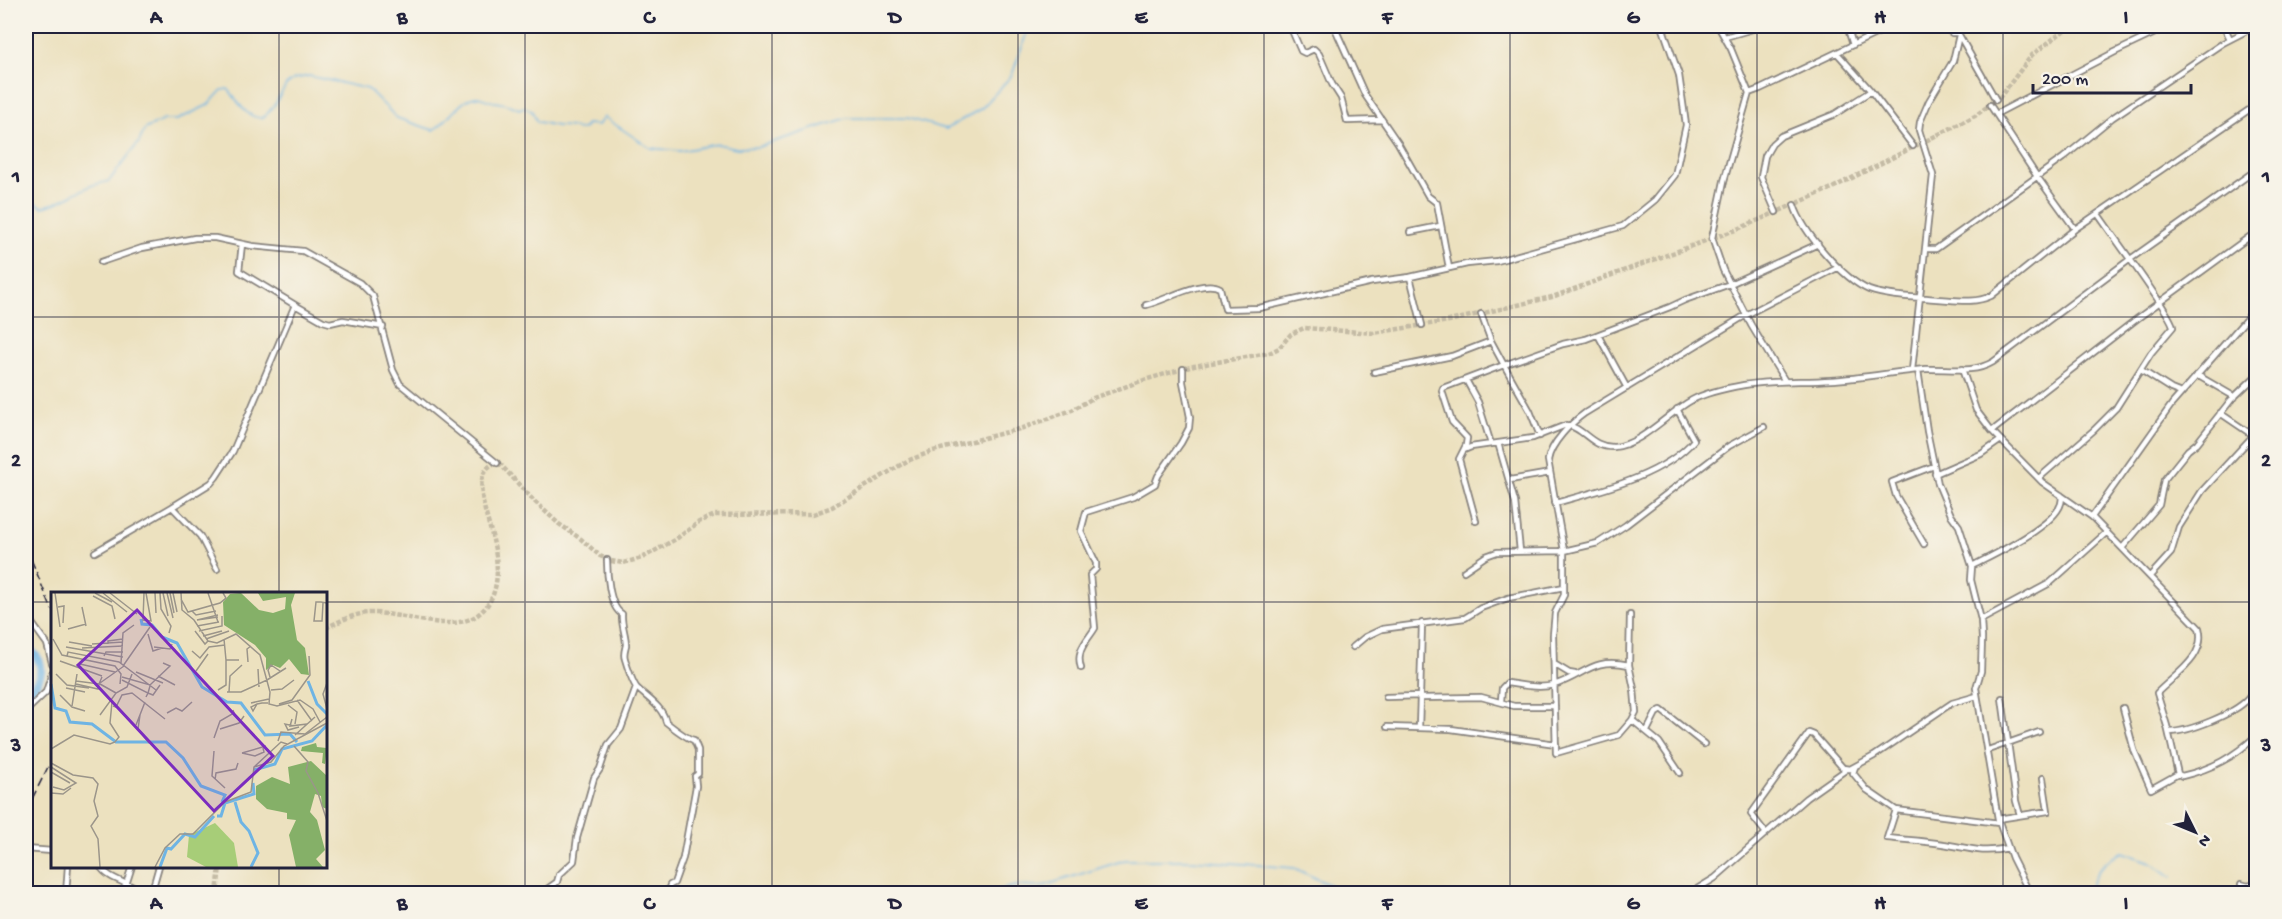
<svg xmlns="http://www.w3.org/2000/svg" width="2282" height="919" viewBox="0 0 2282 919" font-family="'Gochi Hand',sans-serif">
  <rect width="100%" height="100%" fill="#f7f3e8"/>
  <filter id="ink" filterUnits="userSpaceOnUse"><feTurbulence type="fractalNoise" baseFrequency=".0167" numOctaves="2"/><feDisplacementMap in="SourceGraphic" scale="12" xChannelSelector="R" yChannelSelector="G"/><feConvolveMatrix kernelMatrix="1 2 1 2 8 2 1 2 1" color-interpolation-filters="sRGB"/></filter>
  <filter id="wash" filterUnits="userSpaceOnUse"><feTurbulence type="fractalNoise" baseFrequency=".008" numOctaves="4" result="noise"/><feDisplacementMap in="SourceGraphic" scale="24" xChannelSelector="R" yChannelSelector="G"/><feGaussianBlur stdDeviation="1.35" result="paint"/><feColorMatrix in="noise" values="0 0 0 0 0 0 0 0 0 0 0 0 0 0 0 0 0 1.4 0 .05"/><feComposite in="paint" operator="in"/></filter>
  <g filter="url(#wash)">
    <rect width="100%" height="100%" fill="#ece1bf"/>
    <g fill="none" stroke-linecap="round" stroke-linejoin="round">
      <path stroke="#6eb4e4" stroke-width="1.5" d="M 26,189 L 33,202 L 43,207 L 56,203 L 90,186 L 109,181 L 139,142 L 145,129 L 164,120 L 177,120 L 208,105 L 222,90 L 228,89 C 239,101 244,118 263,118 L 274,106 L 286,85 L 294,79 L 309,76 L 368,89 L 397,118 L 433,130 C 449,122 461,96 478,97 C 484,98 490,102 496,102 C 505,104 510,104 519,109 L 524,107 L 532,111 L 537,122 C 543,122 546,124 552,125 C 562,128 569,124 578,130 L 585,128 L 586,124 L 598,125 L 604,117 L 650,148 L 680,151 L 717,144 L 737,148 L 758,147 L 847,118 L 907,118 L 946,129 L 982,108 L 1012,75 L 1029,26
        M 983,894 L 1015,886 L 1040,887 L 1125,860 L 1192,860 L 1294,868 L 1349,894
        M 2088,894 C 2094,873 2103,861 2122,852 L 2151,862 L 2172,877"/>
      <path stroke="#6eb4e4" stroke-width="9" d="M 26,646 C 29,651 37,655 39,661 C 45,674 35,686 26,695"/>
    </g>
  </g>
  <g filter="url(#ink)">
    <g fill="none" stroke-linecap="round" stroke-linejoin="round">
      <path stroke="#c4bba5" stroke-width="4.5" stroke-dasharray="4.5 2" stroke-linecap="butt" d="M 326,628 C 339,621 358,612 373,613 C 410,613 468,643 491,599 C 500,582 497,557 493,540 C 489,520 469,476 493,464 L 501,465 L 534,501 L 559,524 L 581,539 L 600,556 L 611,561 L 623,563 L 642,558 L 676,539 L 699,522 L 715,515 L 813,514 L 832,507 L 907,461 L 933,451 L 1023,428 L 1072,410 L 1093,398 L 1144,380 L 1194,366 L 1269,353 L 1279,348 L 1291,334 L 1304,328 L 1374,333 L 1449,321 L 1552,297 L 1738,229 L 1832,188 L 1975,116 L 2000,97 L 2032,55 L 2070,26
        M 217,894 L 220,866"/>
      <g stroke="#87827d" stroke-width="8">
        <path id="street" d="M 1290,26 L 1301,51 L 1305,53 L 1314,49 L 1319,54 L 1332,84 L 1341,98 L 1347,121 L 1381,120
          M 1334,26 L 1365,95 L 1398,143 L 1428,196 L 1437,203 L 1449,268
          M 1718,26 L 1731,49 L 1749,93 L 1724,181 L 1712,238 L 1723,270 L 1751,325 L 1785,381
          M 1847,26 L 1853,45
          M 1941,26 L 1952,33 L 1957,33
          M 1954,26 L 1996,100
          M 2224,26 L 2230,39
          M 1725,37 L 1763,26
          M 1837,53 L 1871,91 L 1913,146
          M 1749,93 L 1760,89 L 1884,30 L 1917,26
          M 1990,105 L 2036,175 L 2075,229
          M 1996,114 L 2115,52 L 2170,26
          M 1794,205 C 1802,231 1843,279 1869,290 C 1889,297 1915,297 1937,299 C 1955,300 1974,304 1991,296 L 2075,229 L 2256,105
          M 1776,212 L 1761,177 L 1765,156 L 1772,144 L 1781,136 L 1835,114 L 1871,91
          M 1410,232 L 1440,226
          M 1927,249 L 1936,249 L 2063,158 L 2112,118 L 2223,43 L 2256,26
          M 101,262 L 142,248 L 195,238 L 215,238 L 252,246 L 303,251 L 360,283 L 373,296 L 393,370 L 400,384 L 497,463
          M 1410,277 L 1422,325
          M 295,305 L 323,321 L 330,323 L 343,320 L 383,327
          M 1146,305 C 1165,301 1203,278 1220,288 L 1225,309 L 1259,308 L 1372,282 L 1410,277 L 1467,264 L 1497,261 L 1623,226 L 1655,200 L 1675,175 L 1686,125 L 1679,75 L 1662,26
          M 1481,314 L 1491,341 L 1504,365 L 1563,344 L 1586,339 L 1670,307 L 1685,300 L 1730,284 L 1818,244
          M 1598,335 L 1627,388
          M 1962,369 L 1976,410 L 1992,431 L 2042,482 L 2092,517 L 2199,628 C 2207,657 2174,675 2157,693 L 2167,726 L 2178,774
          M 1912,370 L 1933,175 L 1919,130 L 1920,122 L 1929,101 L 1953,61 L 1959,35
          M 1918,370 L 1927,431 L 1938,484 L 1951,515 L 1959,526 L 1972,566 L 1971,580 L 1981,620 L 1982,638 L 1981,671 L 1976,688 L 1998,819 L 2012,858 L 2030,894
          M 2141,370 L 2171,389 L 2181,393
          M 1374,372 L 1452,356 L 1491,341
          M 2197,375 L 2235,397
          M 1466,380 L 1478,402 L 1491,444
          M 1992,431 L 2138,318 L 2256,232
          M 1498,443 L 1515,502 L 1520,551
          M 1464,450 L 1471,447 L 1533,438 L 1566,425 C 1584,427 1591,448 1614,447 C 1641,445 1668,413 1692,400 C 1707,392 1727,388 1744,385 C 1773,380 1802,382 1831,380 C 1863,378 1894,372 1926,369 C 1948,368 1973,374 1993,362 L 2129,260 L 2256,170
          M 1935,474 L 1981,454 L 2001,440
          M 2039,478 L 2094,430 L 2116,408 L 2151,353 L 2173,327 C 2173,316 2109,231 2098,214
          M 1510,480 L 1550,473
          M 1555,503 C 1599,491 1664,476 1694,440 L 1677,409
          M 2092,517 L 2172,404 L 2256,308
          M 1476,521 L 1459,459 L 1466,445 L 1467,438 L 1452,422 L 1442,391 L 1443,388 L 1504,365 L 1530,411 L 1540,436
          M 1924,544 L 1896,496 L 1892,482 L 1934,466
          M 2123,547 L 2159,505 L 2164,480 L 2188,450 L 2197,443 L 2231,400 L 2256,376
          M 95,552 L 172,507
          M 607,560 C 607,573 609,607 622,614 C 621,624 626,635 626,645 C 625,650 623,654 625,659 C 627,666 633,684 637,688 C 648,699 662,706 666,722 C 671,726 688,739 694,740 L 698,750 L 698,774 L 695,776 L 696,786 L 683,858 L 674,883 L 670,885 L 667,894
          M 1972,566 C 1991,556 2070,520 2061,495
          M 217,569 L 200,536 L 172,507 L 211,483 L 216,477 L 233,451 L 295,305 L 239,271 L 242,244
          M 1464,571 L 1486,556 L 1497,552 L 1564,551 L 1598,543 L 1626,525 L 1729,446 L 1764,427
          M 2150,576 L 2171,553 L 2179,527 L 2202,491 L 2252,437 L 2251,434 L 2220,413
          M 26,615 L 47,644 L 52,663
          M 1630,615 L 1629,665 L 1634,689 L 1636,712 L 1632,720 L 1619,735 L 1556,753 L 1553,635 L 1555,613 L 1564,595 L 1564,551 L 1548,460 C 1551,443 1571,423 1585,413 L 1746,315 L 1839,267
          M 1981,620 L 2050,583 L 2107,532
          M 1422,623 L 1420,696 L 1422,698 L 1481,697 L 1514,706 L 1555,706
          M 1353,647 L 1365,637 L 1382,629 L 1465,618 L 1481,608 L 1508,598 L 1564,587
          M 1554,664 L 1569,673 L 1575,674
          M 1081,668 C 1075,650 1088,640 1095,628 L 1090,575 L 1096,569 L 1096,563 L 1081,531 L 1086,512 L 1133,497 L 1155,484 L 1158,476 L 1181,443 L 1189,428 L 1190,417 L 1183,382 L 1183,369
          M 1386,697 L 1420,696 L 1419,728
          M 2002,698 L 2016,801 L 2020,815
          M 1501,701 L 1502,688 L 1507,683 C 1522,685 1539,689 1554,685 C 1586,675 1591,657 1629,665
          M 2123,708 L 2134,750 L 2151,789 L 2178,774 L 2182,776 C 2212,769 2234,757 2256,736
          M 26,711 L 46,692 L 52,673
          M 1632,720 L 1659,742 L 1680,773
          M 1387,727 L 1451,729 L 1556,744
          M 1647,731 L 1656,713 L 1661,710 L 1704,744
          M 2169,732 C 2189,732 2234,714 2248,699 C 2252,694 2254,688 2256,682
          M 1988,750 L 2039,732
          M 1855,767 L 1853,773 L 1867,790 L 1896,810 L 1999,823
          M 1896,810 L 1887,838 C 1906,840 1925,841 1943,844 C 1969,848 1982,854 2008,848
          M 1998,819 L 2048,811 L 2043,778
          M 1765,832 L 1751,814 L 1809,733 L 1814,735 L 1843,768 L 1850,769 L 1874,756 L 1952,703 L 1977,696
          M 26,849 L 52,851
          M 100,866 C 109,881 131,882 143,894
          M 2241,884 L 2248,886 L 2256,884
          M 66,894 L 68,866
          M 123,894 L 132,866
          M 151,894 L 159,866
          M 545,894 L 547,889 L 557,882 L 559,875 L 574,861 L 577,838 L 594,778 L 600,769 L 608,745 L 621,729 L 636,688
          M 1698,894 L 1697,889 L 1715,878 L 1806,798 L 1847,769
          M 2139,894 L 2148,894"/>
      </g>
      <use href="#street" stroke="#fff" stroke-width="4.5"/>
      <path stroke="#22223b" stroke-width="1.5" stroke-dasharray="9 4.5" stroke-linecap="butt" d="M 26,547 L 52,610
        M 26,811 L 52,759"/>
    </g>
  </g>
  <path fill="none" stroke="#22223b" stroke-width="1.5" stroke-opacity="0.55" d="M 279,26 L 279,594M 525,26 L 525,894M 772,26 L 772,894M 1018,26 L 1018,894M 1264,26 L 1264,894M 1510,26 L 1510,894M 1757,26 L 1757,894M 2003,26 L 2003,894M 26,317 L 2256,317M 26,602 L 52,602M 326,602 L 2256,602M 279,866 L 279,894"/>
  <g transform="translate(51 592)">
    <rect width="276" height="276" fill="#ece1bf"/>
    <path d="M 190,1 L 208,18 L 222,21 L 234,17 L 235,5 L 212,9 L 207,1 L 244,1 L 240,13 L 246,48 L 254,56 L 258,83 L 250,82 L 238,67 L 229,76 L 222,73 L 215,78 L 215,66 L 204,53 L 173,33 L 172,10 L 179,2 ZM 265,151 L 266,155 L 276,156 L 274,172 L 271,171 L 272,161 L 250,159 L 251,155 ZM 260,169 L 276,184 L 276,217 L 271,215 L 270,204 L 264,202 L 259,220 L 266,228 L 274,258 L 265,267 L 272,275 L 245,275 L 238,243 L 245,228 L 236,227 L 236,221 L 216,217 L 205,207 L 205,194 L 221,185 L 239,192 L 237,175 Z" fill="#85b068"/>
    <path d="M 164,231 L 183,251 L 187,275 L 155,275 L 136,265 L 138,243 Z" fill="#a7cd78"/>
    <path fill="none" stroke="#6eb4e4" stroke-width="3" d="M 90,27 L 91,32 L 101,33 L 111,45 L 126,51 L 151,95 L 176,110 L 190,111 L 214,143 L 239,142 L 246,150M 257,89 L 266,112 L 276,122M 0,92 L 4,116 L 15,119 L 19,130 L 41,132 L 65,150 L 115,150 L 132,166 L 150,194 L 174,203 L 171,210M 203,178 L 224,172 L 231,157 L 261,149 L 276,133M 184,210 L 190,230 L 198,239 L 207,261 L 200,275M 166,224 L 170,224 L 174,211 L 203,202 L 202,191M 109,275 L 116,256 L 120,257 L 134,242 L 144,245 L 163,224"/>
    <path fill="none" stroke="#9b958a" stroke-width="1.5" d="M 4,1 L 9,35M 44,1 L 61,10M 52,1 L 76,20M 59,1 L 86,22M 93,1 L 92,28 L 100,29 L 95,1M 104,1 L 105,21M 109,1 L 110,17 L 120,34 L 118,41M 112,1 L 117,24M 116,1 L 122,26M 119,1 L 123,21M 122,1 L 126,20M 130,1 L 131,18 L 143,28 L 157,49 L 166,51 L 185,42 L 209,63 L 219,100 L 218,112 L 226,114 L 249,108 L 262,117 L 269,130M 157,1 L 167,30M 42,4 L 61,14 L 64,27M 130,7 L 137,20 L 169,11 L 175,6 L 172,1M 272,11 L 271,29 L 263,29 L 265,10 L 270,10 L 276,11M 7,15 L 13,14 L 12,31M 31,15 L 35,34M 141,19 L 145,23 L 165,19M 167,23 L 146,28 L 167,25M 146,34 L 168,30M 17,37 L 35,32M 144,39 L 154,52 L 157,49M 148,39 L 171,34 L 171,24M 97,42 L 102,59 L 111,56M 152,44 L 171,39M 2,47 L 11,63 L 64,74 L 70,82 L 69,92M 155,47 L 178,39M 173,47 L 175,68 L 188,68M 18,50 L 41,54M 41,52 L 72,50M 57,52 L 57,49 L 72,47M 15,55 L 72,65M 103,55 L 119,57 L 121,52M 31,56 L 72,54M 141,59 L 149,66 L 158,55 L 174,53M 16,64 L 17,60 L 68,70 L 105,98M 53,64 L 55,60 L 72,60M 9,69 L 51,84M 197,70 L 196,57 L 200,54M 70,71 L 72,41 L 83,33M 29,72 L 64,80M 72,74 L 99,35M 207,77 L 208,95M 145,79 L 157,62M 85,80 L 112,91M 5,82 L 16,93 L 38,96M 107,84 L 124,93M 71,85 L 99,93 L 119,74 L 112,71M 219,85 L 217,78 L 220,73 L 229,79M 71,88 L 97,101 L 95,105M 216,88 L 235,76M 25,89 L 48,92 L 51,85M 49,91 L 73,74M 276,91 L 272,102 L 276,117M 25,92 L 47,97 L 48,92M 49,92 L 65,101M 99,94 L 97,101 L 102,103 L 109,93M 15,96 L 34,100M 167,98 L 175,93 L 175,68M 220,98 L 231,97 L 243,88M 176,100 L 190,100 L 216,88M 178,100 L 179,84 L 191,73M 9,103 L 21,115 L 34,119M 246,108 L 261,129M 200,111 L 218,107M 206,112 L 202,119 L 200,115 L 206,112 L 211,111 L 217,111M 228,112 L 241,108 L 259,83 L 258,64M 237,113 L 246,120 L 244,132M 21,114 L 26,82M 62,114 L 65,115 L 71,103 L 81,101 L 114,127M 116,121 L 125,116 L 131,119 L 141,110M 49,123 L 65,101 L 76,95 L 81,82M 89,123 L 87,137 L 98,151M 241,127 L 239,134 L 256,132M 85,133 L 94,110M 243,134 L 234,132 L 237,138 L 248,135M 169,137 L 188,131 L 193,124M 244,143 L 264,125M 163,146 L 169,129 L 183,121 L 182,118M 227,149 L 230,140 L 254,142 L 276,125M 243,154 L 257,170 L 255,179 L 267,201 L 276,229M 0,157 L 23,143 L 59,152 L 64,150 L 68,145 L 59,131 L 61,110M 163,159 L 161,184 L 174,196M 191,161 L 204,164 L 213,160 L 212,156M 191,161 L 215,154M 0,171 L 22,183 L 42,186 L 47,192 L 43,209 L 47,224 L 40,234 L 47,247 L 49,275M 0,175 L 25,191 L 13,198 L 2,195M 203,175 L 230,150 L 236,152M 0,180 L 19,191M 164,188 L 165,181 L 185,177 L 187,171M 0,201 L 12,202 L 20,196M 104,275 L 114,256 L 129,242 L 142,242 L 174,210 L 200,200 L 203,175 L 220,170 L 233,154 L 276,131"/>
    <path fill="#7b2cbf" fill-opacity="0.15" stroke="#7b2cbf" stroke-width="3" d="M 86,18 L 222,164 L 163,219 L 27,73 Z"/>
    <rect width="276" height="276" fill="none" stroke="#22223b" stroke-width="3"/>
  </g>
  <rect width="2282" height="919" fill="none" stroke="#f7f3e8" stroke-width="66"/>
  <g transform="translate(2195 832) rotate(133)" stroke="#f7f3e8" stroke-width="4.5" paint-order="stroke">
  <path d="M0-4.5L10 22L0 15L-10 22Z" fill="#22223b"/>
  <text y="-9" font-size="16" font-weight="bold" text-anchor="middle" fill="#22223b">N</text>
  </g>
  <path d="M2033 84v9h158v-9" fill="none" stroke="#22223b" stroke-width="3"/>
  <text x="2042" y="84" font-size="18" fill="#22223b" stroke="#f7f3e8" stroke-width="4.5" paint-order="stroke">200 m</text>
  <rect x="33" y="33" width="2216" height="853" fill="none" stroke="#22223b" stroke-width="2"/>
  <g font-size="20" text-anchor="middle" font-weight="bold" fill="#22223b">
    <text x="156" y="23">A</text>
    <text x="402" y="23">B</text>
    <text x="649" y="23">C</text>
    <text x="895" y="23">D</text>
    <text x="1141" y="23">E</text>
    <text x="1387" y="23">F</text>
    <text x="1633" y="23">G</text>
    <text x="1880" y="23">H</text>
    <text x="2126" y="23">I</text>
    <text x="16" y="182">1</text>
    <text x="2266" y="182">1</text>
    <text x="16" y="466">2</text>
    <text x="2266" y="466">2</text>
    <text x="16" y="751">3</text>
    <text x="2266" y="751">3</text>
    <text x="156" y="909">A</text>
    <text x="402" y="909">B</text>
    <text x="649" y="909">C</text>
    <text x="895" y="909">D</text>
    <text x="1141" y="909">E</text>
    <text x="1387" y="909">F</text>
    <text x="1633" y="909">G</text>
    <text x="1880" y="909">H</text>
    <text x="2126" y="909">I</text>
  </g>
</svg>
